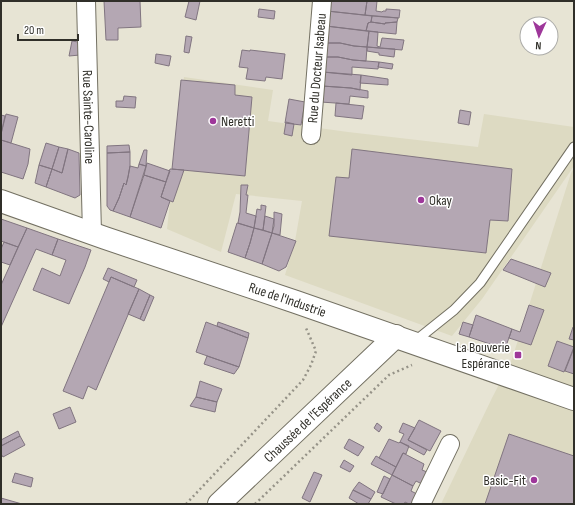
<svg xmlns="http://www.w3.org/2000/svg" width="575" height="505" viewBox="0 0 575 505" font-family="'Sofia Sans Condensed',sans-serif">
  <rect width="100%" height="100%" fill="#e7e4d4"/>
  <path fill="#dddac2" d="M 184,77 L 273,90 L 268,121 L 348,132 L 478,147 L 484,114 L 574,127 L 574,166 L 482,299 L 452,336 L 285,275 L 295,241 L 302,201 L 236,194 L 221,252 L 167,229 Z
    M 574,168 L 574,504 L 441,504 L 492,398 L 512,359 L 571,173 Z"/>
  <path fill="#b4a7b3" stroke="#817580" d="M 104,1 L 140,1 L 141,27 L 118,28 L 118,40 L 106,40 Z
    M 189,1 L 200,1 L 196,20 L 185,17 Z
    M 328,1 L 367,1 L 365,15 L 327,11 Z
    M 367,1 L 377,1 L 376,11 L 382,12 L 383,11 L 386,11 L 386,9 L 400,10 L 399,18 L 365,15 Z
    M 259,9 L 275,11 L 274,19 L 258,17 Z
    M 327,11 L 372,16 L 371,22 L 368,23 L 366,31 L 326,26 Z
    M 372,16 L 398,18 L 397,22 L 385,23 L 385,24 L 371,22 Z
    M 371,22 L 385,24 L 385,23 L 397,22 L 396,34 L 366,31 L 368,23 Z
    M 326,26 L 369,31 L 367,47 L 354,46 L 340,43 L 325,43 Z
    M 369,31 L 378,32 L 377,46 L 380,47 L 382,38 L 404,40 L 402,50 L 367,47 Z
    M 186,36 L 192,37 L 189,53 L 184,52 Z
    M 72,41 L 78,42 L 80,55 L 69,56 Z
    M 325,43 L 340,43 L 354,46 L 367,47 L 366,61 L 353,60 L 338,57 L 324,57 Z
    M 367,47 L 395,49 L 394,57 L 379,55 L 379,53 L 367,51 Z
    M 242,50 L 250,51 L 250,50 L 285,54 L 282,79 L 266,77 L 265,81 L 246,79 L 248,68 L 239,67 Z
    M 156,54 L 171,56 L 169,66 L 155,63 Z
    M 324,57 L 338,57 L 353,60 L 379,62 L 378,69 L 352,67 L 352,75 L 323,72 Z
    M 379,62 L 393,64 L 392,69 L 378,67 Z
    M 323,72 L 361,75 L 360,90 L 351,88 L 322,86 Z
    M 361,75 L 388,79 L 388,85 L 360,83 Z
    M 181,80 L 235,85 L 235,95 L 252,97 L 245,176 L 172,169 Z
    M 322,86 L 351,88 L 368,91 L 368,98 L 350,96 L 349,104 L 321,102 Z
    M 124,96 L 136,97 L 135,108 L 116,107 L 116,101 L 123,101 Z
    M 289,99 L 305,102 L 301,125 L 285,123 Z
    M 336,103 L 364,106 L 362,119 L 335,116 Z
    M 460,110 L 471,112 L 469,125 L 458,123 Z
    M 6,114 L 18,117 L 11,143 L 1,140 L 1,134 Z
    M 1,115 L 5,116 L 1,134 Z
    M 286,122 L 294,124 L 292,136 L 284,134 Z
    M 1,140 L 30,149 L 28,164 L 23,179 L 1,172 Z
    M 46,143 L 59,147 L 52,169 L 39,165 Z
    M 129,145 L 130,152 L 107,153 L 107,146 Z
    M 59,147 L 68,149 L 62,173 L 52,169 Z
    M 68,149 L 79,153 L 80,195 L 75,198 L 46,187 L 52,169 L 62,173 Z
    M 352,149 L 512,169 L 508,221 L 490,220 L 486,253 L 329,236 L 336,177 L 349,178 Z
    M 144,150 L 147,150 L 146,166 L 139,164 Z
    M 130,152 L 130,166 L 128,177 L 126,185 L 124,183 L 119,198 L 113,211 L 110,210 L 107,206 L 107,153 Z
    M 147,163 L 170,171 L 166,182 L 144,175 Z
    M 139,164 L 146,166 L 130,217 L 113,211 L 119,198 L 124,183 L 126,185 L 128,177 L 130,166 L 138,168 Z
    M 39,165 L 52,169 L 46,187 L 35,183 Z
    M 170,169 L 184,170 L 173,202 L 161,197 Z
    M 144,175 L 166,182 L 161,197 L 170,201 L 161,228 L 130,217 Z
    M 241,185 L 248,185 L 246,195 L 248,195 L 246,213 L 256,216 L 254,228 L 238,223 L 240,212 Z
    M 261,205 L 266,206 L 263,230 L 254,228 L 257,209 L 261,210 Z
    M 274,212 L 282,214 L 280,235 L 272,233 L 274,226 Z
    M 265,216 L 274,219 L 272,233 L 263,230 Z
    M 1,219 L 27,228 L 18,247 L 1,241 Z
    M 237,223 L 254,228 L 250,243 L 245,258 L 228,252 Z
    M 27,228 L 58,239 L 52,255 L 36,249 L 1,327 L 1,285 Z
    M 254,228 L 272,233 L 262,264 L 245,258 L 250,243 Z
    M 272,233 L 296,241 L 286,267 L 279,271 L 262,264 Z
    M 58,239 L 91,250 L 85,267 L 69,304 L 33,290 L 42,268 L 60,276 L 66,260 L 52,255 Z
    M 4,242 L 18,247 L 10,265 L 1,262 L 1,249 Z
    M 511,259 L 551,273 L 545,287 L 503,270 Z
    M 108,268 L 137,280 L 134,287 L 111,277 L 109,282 L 103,279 Z
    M 111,277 L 139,289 L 96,390 L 88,386 L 83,399 L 63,391 Z
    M 139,289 L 150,295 L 140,319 L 128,314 Z
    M 150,295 L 154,297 L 144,321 L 140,319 Z
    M 529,305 L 544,310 L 531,345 L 509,338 L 512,329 L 520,332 Z
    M 476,315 L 512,329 L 505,349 L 469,337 Z
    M 206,322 L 248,338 L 239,367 L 196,352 Z
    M 218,322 L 249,333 L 248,338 L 217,326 Z
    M 463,322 L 473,325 L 469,337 L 459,334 Z
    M 573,327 L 574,327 L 574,340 L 569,339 Z
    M 557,341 L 574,347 L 564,372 L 548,366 Z
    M 574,348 L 574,374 L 565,371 Z
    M 207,356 L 239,367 L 234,374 L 204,364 Z
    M 200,381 L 222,389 L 217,402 L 196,397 Z
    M 196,397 L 217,402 L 215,412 L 190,406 Z
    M 70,407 L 76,422 L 59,429 L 53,414 Z
    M 419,420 L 441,431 L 430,451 L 408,440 Z
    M 377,423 L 382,427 L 379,432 L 374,428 Z
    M 403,423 L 415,428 L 408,440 L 427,450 L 424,455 L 400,442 L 404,434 L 399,432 Z
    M 18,431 L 20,436 L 1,446 L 1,440 Z
    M 509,434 L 574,456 L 574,504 L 485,504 Z
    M 20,436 L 25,445 L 3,457 L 1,454 L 1,446 Z
    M 349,439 L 364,447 L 358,456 L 344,448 Z
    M 389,439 L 399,443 L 400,442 L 409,446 L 406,454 L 403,453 L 396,467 L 379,458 Z
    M 403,453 L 424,464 L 422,470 L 427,472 L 422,484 L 416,481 L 413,486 L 392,475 Z
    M 376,456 L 396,467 L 392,475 L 371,464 Z
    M 344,460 L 354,466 L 350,472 L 340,467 Z
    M 314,472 L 322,475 L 310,502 L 302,498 Z
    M 15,473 L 33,478 L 31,487 L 12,482 Z
    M 392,475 L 413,486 L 411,491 L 417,494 L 412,504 L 409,504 L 405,502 L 404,504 L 396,504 L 381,497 Z
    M 384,476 L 390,479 L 383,494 L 377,492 Z
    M 359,482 L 375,492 L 371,499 L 353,490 Z
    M 353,490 L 371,499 L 368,504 L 359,504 L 349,498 Z
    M 1,498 L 22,504 L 1,504 Z"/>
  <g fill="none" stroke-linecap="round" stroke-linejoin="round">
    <g stroke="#737062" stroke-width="11">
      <path id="lane" d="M 414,342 L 454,310 L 480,283 L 574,147"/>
    </g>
    <g stroke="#737062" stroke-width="20">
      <g id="street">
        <path id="s1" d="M 86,1 L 92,233"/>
        <path id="s2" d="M 311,135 L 322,1"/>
        <path d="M 421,504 L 450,444"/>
      </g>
    </g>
    <g stroke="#737062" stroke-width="24">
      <g id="secondary">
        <path id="s3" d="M 1,201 L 105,238 L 296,302 L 574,399"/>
        <path id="s4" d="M 219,504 L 396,336"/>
      </g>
    </g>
    <path stroke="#969388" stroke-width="2.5" stroke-dasharray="2 3" stroke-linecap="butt" d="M 186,504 L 303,380 L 311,365 L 316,351 L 306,328
      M 255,504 L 389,375 L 412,365"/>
    <use href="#lane" stroke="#fff" stroke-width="9"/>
    <use href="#street" stroke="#fff" stroke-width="18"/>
    <use href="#secondary" stroke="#fff" stroke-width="22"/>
  </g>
  <g fill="#9e379a" stroke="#fff" stroke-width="1.5">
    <circle cx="213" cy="121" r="4"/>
    <circle cx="421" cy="200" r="4"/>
    <rect x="514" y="351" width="8" height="8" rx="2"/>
    <circle cx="534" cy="480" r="4"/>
  </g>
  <g text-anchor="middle" stroke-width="3" stroke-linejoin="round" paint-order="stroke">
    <g font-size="14" fill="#302f29" stroke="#fff">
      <text dy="5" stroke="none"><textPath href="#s2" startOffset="67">Rue du Docteur Isabeau</textPath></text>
      <text dy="5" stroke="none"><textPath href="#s1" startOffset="116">Rue Sainte-Caroline</textPath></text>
      <text dy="5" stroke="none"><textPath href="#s3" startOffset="303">Rue de l'Industrie</textPath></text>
      <text dy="5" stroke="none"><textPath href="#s4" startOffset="122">Chaussée de l'Espérance</textPath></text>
    </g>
    <g font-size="14" fill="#302f29" stroke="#fff" text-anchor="start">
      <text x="221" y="126">Neretti</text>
      <text x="429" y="205">Okay</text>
      <text x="510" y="352" text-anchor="end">La Bouverie<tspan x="510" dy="16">Espérance</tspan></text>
      <text x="526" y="485" text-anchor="end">Basic-Fit</text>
    </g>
  </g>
  <rect width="575" height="505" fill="none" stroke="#302f29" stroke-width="4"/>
  <g transform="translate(539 36) rotate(183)"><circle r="19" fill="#ffffff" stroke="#acaca9"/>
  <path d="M0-3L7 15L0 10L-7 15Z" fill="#9e379a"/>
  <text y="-6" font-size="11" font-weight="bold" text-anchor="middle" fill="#302f29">N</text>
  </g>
  <path d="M18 34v6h60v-6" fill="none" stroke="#302f29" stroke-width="2"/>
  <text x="24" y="34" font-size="12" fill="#302f29" stroke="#ffffff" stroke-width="3" paint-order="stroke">20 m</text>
</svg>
